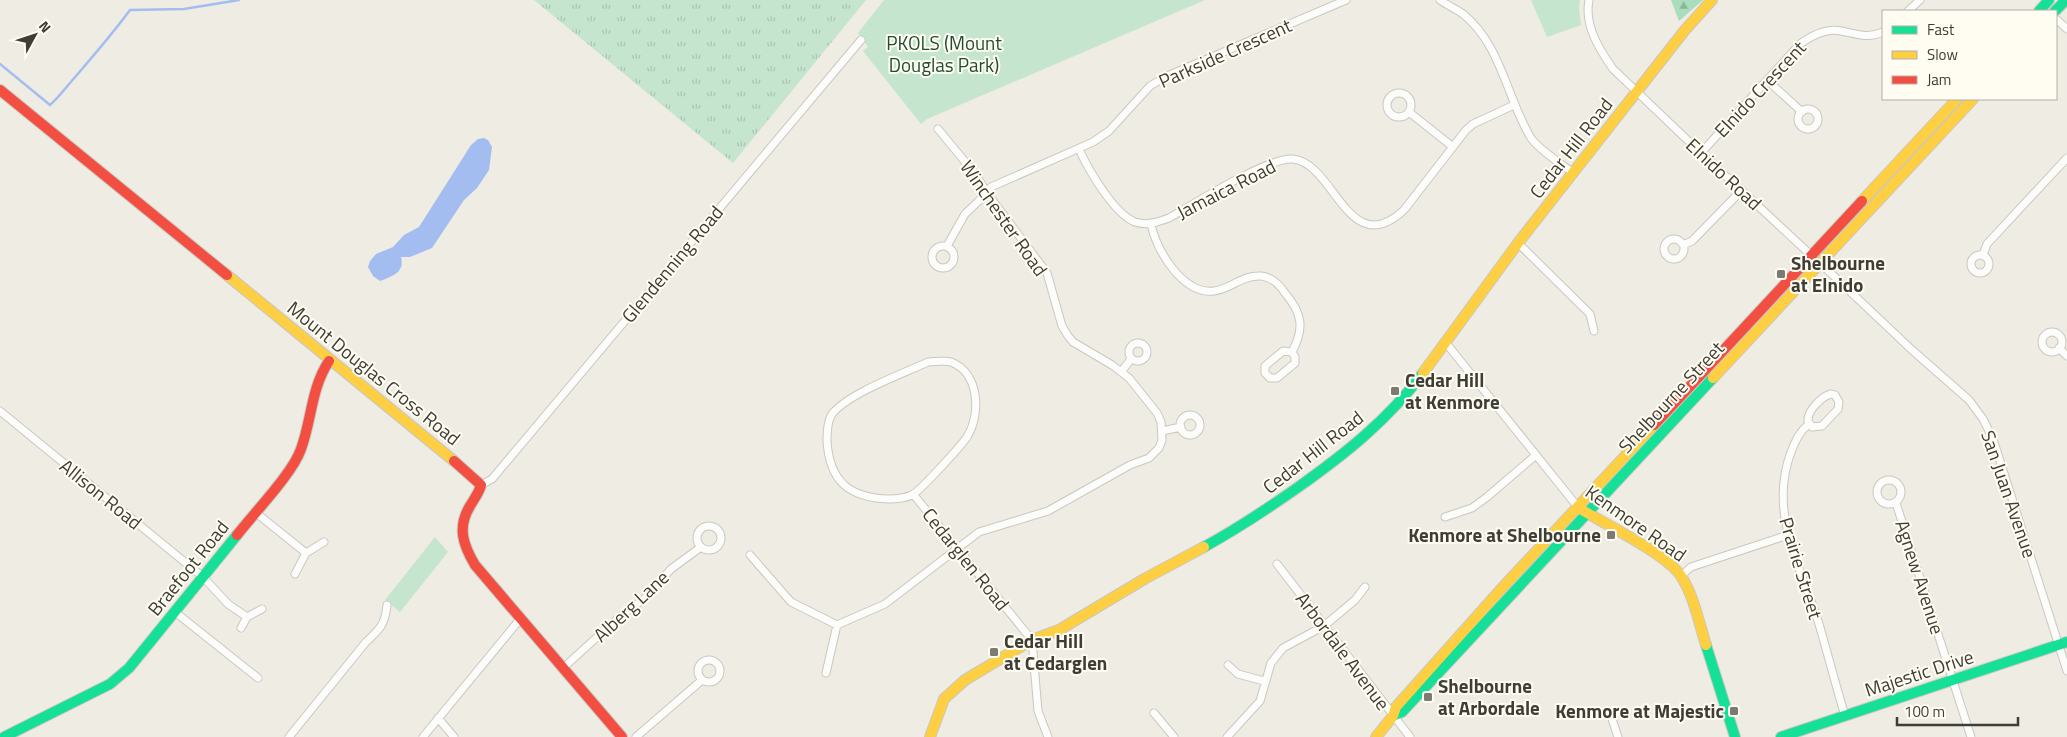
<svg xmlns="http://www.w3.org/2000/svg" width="2067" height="737" viewBox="0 0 2067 737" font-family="'Titillium Web',sans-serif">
  <defs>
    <pattern id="grass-tufts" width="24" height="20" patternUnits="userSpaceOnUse" patternTransform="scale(1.25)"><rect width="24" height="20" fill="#c5e5ce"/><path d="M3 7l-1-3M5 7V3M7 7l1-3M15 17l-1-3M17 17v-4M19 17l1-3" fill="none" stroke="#aac5b2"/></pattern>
    <pattern id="forest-firs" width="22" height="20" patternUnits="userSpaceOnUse" patternTransform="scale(1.25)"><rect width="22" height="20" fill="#a9ddbc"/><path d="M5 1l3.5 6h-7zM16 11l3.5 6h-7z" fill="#8bb49a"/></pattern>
  </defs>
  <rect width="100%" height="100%" fill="#eeece3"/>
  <path fill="url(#grass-tufts)" d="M 534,0 L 866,0 L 733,163 Z
    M 1960,99 L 1970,99 L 1827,252 L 1822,247 Z
    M 1809,260 L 1815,265 L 1596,500 L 1591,495 Z"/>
  <path fill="url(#forest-firs)" d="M 1671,0 L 1703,0 L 1679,21 Z"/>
  <path fill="#c5e5ce" d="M 884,0 L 1205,0 L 927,119 L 921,124 L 863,51 L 868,47 L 858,33 Z
    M 1531,0 L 1580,0 L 1579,9 L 1581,25 L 1547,37 Z
    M 435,537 L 448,552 L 400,612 L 385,600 Z"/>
  <path fill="#a4bdf0" d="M 484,138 L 488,140 L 492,147 L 489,170 L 477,188 L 464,200 L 432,248 L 410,257 L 401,257 C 405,272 393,276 380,281 L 373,276 L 368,267 L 370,261 L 376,254 L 393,247 L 404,235 L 419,227 L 471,145 L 478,139 Z"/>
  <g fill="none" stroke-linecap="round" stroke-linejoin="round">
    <path stroke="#a4bdf0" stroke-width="2.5" d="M 0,64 L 50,105 C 60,96 67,86 76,76 C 95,54 113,33 130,10 L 184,9 L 239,0"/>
    <g stroke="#c9c8c0" stroke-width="9">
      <path id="street" d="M 1440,0 C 1447,5 1456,9 1463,14 C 1501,44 1507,99 1531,138 C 1539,150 1562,164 1573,173
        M 1589,0 C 1584,25 1599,49 1613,69 L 1701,153 L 1811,255
        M 1908,11 L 1920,0
        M 2056,19 L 2067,29
        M 1767,80 L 1802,112
        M1387 105a12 12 0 1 1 24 0a12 12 0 1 1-24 0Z
        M1798 119a10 10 0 1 1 20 0a10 10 0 1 1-20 0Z
        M 1409,112 L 1453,147
        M 1079,149 C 1088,169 1114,214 1135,222 C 1147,226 1158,222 1169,218 C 1194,204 1268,157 1293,159 C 1335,163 1348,262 1404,210 L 1466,130 L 1473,124 L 1514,105
        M 1701,153 L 1800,44 C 1811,36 1826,28 1841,31 C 1857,34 1867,39 1883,32
        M 1151,223 C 1155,249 1183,295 1214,291 C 1231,289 1242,275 1261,276 C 1272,277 1279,284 1285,293 C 1302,313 1305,328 1292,352
        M1664 249a10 10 0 1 1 20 0a10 10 0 1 1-20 0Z
        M 1518,243 L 1590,314 L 1594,331
        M 1683,245 L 1692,241 L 1742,190
        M 947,246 L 965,214 L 987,193 L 991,187 L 1093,142 L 1109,131 L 1150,86 L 1165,77 L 1346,0
        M932 257a11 11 0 1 1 22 0a11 11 0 1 1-22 0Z
        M1971 264a9 9 0 1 1 18 0a9 9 0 1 1-18 0Z
        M 1983,255 L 1987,244 L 2067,158
        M 1820,263 L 1912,350 L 1969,400 L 1983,419 L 1993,439 L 2067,671
        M2042 342a10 10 0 1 1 20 0a10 10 0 1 1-20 0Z
        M1129 352a9 9 0 1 1 18 0a9 9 0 1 1-18 0Z
        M 1446,343 L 1577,506
        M 2059,348 L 2067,356
        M 1283,351 L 1292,352 L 1295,357 L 1295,363 L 1277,378 L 1270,378 L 1265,373 L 1265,366 Z
        M 928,362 C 934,362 945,360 951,362 C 980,373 981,415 967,437 C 961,446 919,492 912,495 C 905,498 897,499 889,499 C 849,498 829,481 827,440 C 827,433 828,420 832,414 C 849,393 902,374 928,362 Z
        M 1121,372 L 1131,359
        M 1831,394 L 1835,395 L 1839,402 L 1838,409 L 1822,426 L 1812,427 L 1808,421 C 1807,411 1822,396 1831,394 Z
        M 0,411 L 203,577 L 228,604 L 247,617
        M1180 425a10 10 0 1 1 20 0a10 10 0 1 1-20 0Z
        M 1809,424 C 1799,432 1796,440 1791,452 C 1768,513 1801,567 1819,624 C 1828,655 1836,686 1845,716
        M 1162,431 L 1181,427
        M1877 492a12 12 0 1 1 24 0a12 12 0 1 1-24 0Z
        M 481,485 L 492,479 L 861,40
        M 913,494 L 1032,640 L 1038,711 L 1048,737
        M 1896,503 L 1971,737
        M 255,512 L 306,553
        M 1445,517 L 1472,508 L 1487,497 L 1536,455
        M697 538a12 12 0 1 1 24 0a12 12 0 1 1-24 0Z
        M 750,555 L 791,602 L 837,625 L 885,604 L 979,532 L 1048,511 L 1130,465 L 1149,458 L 1159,448 L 1162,440 L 1161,422 L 1157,413 L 1129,378 L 1112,365 L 1073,342 L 1068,336 L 1062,326 L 1047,273 L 987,193 L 976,175 L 938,129
        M 1277,564 L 1410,737
        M 295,574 L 306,553 L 324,542
        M 1681,576 L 1691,567 L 1782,537 L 1788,537
        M 175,612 L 258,678
        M 241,628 L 247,617 L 262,609
        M698 671a11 11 0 1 1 22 0a11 11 0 1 1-22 0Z
        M 1228,665 L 1238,674 L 1264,681
        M 563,668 L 617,619 L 645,598 L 671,569 L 701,547
        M 826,673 L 837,625
        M 1154,713 L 1174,737
        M 438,718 L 454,737
        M 1612,719 L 1618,737
        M 289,737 L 366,642 C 380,629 385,625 387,605
        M 423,737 L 521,618
        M 636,737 L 702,680
        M 1227,737 L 1260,701 L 1271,663 L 1283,648 L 1324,626 L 1355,600 L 1365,587"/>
    </g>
    <g stroke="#c9c8c0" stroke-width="12">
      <path id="fast" d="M 2039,11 L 2049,0
        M 2055,11 L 2066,0
        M 1204,547 C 1237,529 1267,509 1297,488 C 1345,454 1388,420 1423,373
        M 1706,645 L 1735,737
        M 1393,716 L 1402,712 L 1713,378
        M 4,737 L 110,684 L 129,668 L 237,535
        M 1781,737 L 2067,642"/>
    </g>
    <g stroke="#c9c8c0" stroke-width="12">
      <path id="slow" d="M 1862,201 L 1957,99
        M 227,275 L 454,461
        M 1423,373 L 1518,243 L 1685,30 L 1712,0
        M 1713,378 L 1973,99
        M 1582,510 C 1606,524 1667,555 1681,576 C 1694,596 1699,623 1706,645
        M 930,737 L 944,699 L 965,680 L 1032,640 L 1059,630 L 1146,578 L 1204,547
        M 1376,737 L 1393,716 L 1396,707 L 1503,587 L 1654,425"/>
    </g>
    <g stroke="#c9c8c0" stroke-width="12">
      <path id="jam" d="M 0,90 L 227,275
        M 1654,425 L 1862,201
        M 454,461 L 481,485 C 479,493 474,499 470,506 C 457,527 463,545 475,565 L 622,737
        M 237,535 C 254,513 293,473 301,449 C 312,419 311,388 329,361"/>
    </g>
    <use href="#street" stroke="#fcfcfb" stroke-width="7"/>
    <use href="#fast" stroke="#16e098" stroke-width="10"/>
    <use href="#slow" stroke="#ffcf43" stroke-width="10"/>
    <use href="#jam" stroke="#f24e42" stroke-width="10"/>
  </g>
  <g fill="#7c7a73" stroke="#fffdf2" stroke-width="2">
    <rect x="1776" y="269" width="10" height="10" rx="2.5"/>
    <rect x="1390" y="386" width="10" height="10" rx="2.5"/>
    <rect x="1606" y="530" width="10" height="10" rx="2.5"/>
    <rect x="989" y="647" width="10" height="10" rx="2.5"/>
    <rect x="1423" y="692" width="10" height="10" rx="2.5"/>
    <rect x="1729" y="706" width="10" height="10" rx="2.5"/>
  </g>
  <g text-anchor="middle" stroke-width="4" stroke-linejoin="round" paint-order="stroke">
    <g font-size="19" fill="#224b36" stroke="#fffdf2">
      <text x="944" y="50">PKOLS (Mount<tspan x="944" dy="22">Douglas Park)</tspan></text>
    </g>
    <g font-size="19" fill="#3e3d36" stroke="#fffdf2">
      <text transform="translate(1225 53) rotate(-24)" y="7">Parkside Crescent</text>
      <text transform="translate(1760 89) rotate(-47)" y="7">Elnido Crescent</text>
      <text transform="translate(1571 148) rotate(-52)" y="7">Cedar Hill Road</text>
      <text transform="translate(1724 174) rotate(43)" y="7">Elnido Road</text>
      <text transform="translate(1226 189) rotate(-27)" y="7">Jamaica Road</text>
      <text transform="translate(1004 218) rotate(55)" y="7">Winchester Road</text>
      <text transform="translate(672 264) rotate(-50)" y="7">Glendenning Road</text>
      <text transform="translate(374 373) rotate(39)" y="7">Mount Douglas Cross Road</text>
      <text transform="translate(1671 397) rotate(-47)" y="7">Shelbourne Street</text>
      <text transform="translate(1313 452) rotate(-38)" y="7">Cedar Hill Road</text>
      <text transform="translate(101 494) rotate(39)" y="7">Allison Road</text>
      <text transform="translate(2009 494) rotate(71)" y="7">San Juan Avenue</text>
      <text transform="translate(1636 523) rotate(35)" y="7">Kenmore Road</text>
      <text transform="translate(966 559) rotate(51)" y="7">Cedarglen Road</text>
      <text transform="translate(188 568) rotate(-51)" y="7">Braefoot Road</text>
      <text transform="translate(1801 568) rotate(73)" y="7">Prairie Street</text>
      <text transform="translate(1920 577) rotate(72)" y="7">Agnew Avenue</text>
      <text transform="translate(631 606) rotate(-43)" y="7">Alberg Lane</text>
      <text transform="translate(1343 651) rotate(53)" y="7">Arbordale Avenue</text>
      <text transform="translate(1919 673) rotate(-18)" y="7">Majestic Drive</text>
    </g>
    <g font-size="19" font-weight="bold" fill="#3e3d36" stroke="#fffdf2" text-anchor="start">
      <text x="1791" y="270">Shelbourne<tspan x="1791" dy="22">at Elnido</tspan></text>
      <text x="1405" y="387">Cedar Hill<tspan x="1405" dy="22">at Kenmore</tspan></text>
      <text x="1601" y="542" text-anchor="end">Kenmore at Shelbourne</text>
      <text x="1004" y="648">Cedar Hill<tspan x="1004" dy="22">at Cedarglen</tspan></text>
      <text x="1438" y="693">Shelbourne<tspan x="1438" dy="22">at Arbordale</tspan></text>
      <text x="1724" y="718" text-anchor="end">Kenmore at Majestic</text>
    </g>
  </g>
  <rect x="1882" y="10" width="175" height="90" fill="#fffdf2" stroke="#b2b0a7"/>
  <rect x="1892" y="26" width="25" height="8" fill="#16e098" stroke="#b2b0a7"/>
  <text x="1927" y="35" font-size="15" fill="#3e3d36">Fast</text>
  <rect x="1892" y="51" width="25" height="8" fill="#ffcf43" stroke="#b2b0a7"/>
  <text x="1927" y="60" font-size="15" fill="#3e3d36">Slow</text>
  <rect x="1892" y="76" width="25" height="8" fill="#f24e42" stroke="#b2b0a7"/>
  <text x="1927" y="85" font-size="15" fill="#3e3d36">Jam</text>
  <g transform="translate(35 35) rotate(50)" stroke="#fffdf2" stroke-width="4" paint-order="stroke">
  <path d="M0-4L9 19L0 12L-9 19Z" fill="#3e3d36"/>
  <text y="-8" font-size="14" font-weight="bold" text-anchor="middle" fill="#3e3d36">N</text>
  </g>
  <path d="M1897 717v8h121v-8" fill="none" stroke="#3e3d36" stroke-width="2.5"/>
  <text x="1904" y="717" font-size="15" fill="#3e3d36" stroke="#fffdf2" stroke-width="4" paint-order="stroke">100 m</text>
</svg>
